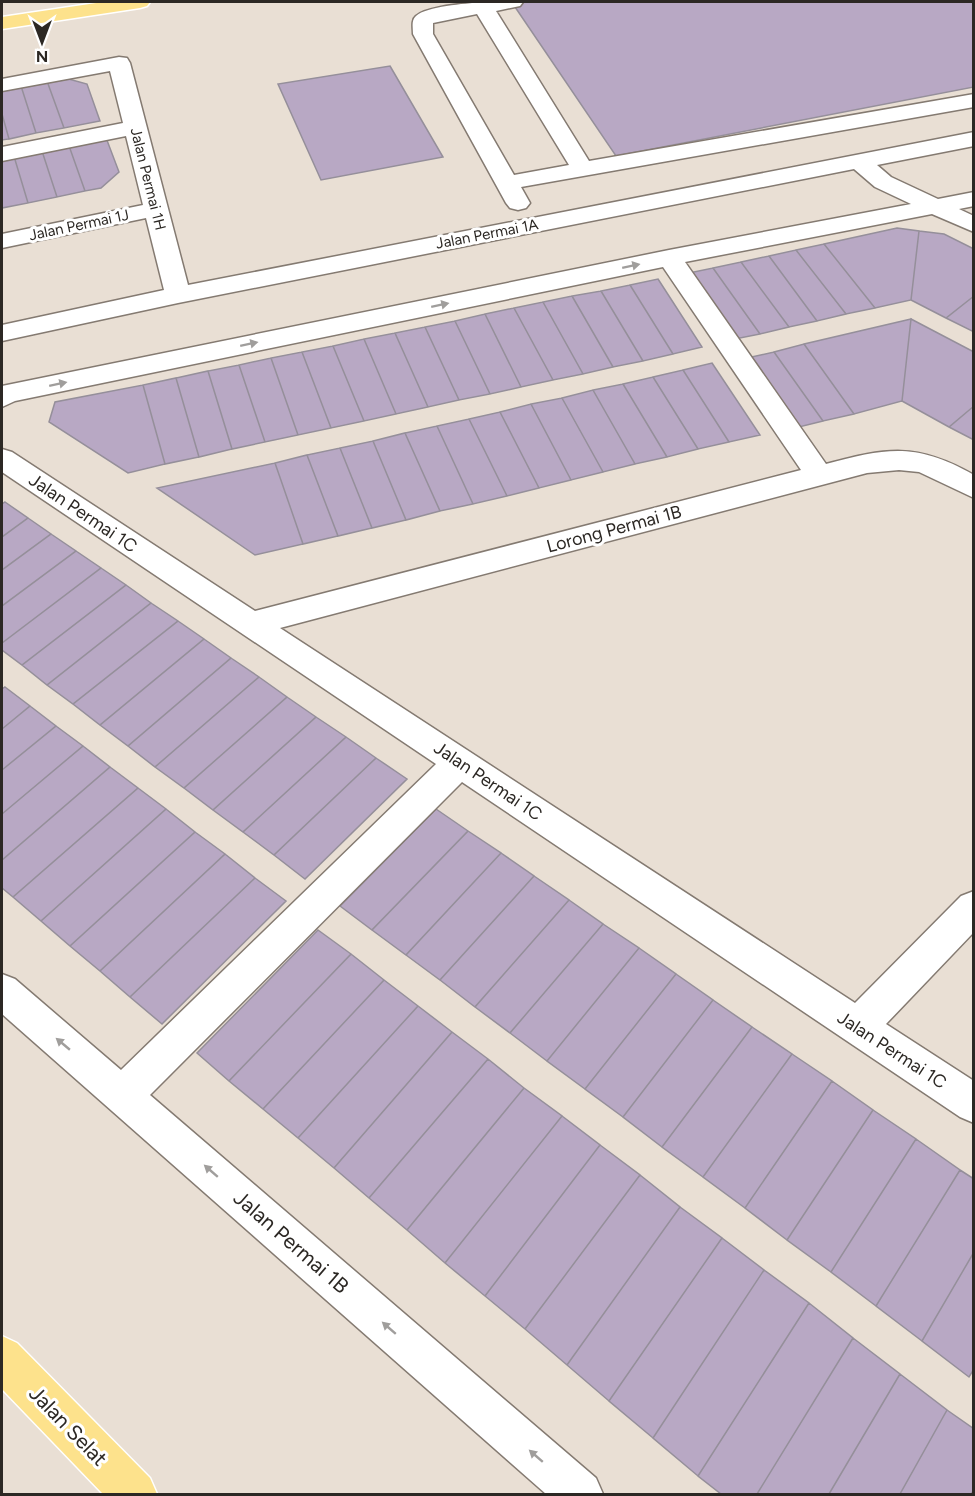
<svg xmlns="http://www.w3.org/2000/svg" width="975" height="1496" viewBox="0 0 975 1496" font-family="Figtree,sans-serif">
  <rect width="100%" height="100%" fill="#e9dfd4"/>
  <path fill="#b8a8c4" stroke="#958f9a" stroke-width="1.5" d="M 526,2 L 974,2 L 974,87 L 616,156 L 513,4 Z
    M 390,66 L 443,157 L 321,180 L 278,84 Z
    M 65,78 L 87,84 L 100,121 L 64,128 L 47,81 Z
    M 47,81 L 64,128 L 36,133 L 21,86 Z
    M 21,86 L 36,133 L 9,139 L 2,114 L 2,89 Z
    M 2,114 L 9,139 L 2,140 Z
    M 105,135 L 119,172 L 101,188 L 85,191 L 68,143 Z
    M 68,143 L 85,191 L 57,197 L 41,148 Z
    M 41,148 L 57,197 L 28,203 L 13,153 Z
    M 13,153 L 28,203 L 2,208 L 2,156 Z
    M 897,228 L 919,231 L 911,300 L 875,308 L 824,244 Z
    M 919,231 L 944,234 L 974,249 L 974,296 L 946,318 L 911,300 Z
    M 824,244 L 875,308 L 846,314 L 796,250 Z
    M 796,250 L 846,314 L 817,321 L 769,256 Z
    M 769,256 L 817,321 L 789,327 L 741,262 Z
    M 741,262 L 789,327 L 760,334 L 713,268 Z
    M 713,268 L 760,334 L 730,340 L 684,274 Z
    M 658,279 L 702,347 L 673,354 L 630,285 Z
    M 630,285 L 673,354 L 643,361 L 601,291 Z
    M 601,291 L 643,361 L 613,367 L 572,296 Z
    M 572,296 L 613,367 L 583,374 L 543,302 Z
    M 974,296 L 974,330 L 972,331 L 946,318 Z
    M 543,302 L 583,374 L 553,380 L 514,308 Z
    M 514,308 L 553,380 L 521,387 L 485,314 Z
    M 485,314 L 521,387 L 490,394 L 455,321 Z
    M 911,319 L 974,352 L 974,406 L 949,427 L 902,401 Z
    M 911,319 L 902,401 L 854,414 L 804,344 Z
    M 455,321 L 490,394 L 459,400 L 425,327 Z
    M 425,327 L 459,400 L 428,407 L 395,333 Z
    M 395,333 L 428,407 L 396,414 L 364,339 Z
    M 364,339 L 396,414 L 364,421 L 333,346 Z
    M 804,344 L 854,414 L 823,421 L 774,352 Z
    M 333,346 L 364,421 L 331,428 L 302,352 Z
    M 302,352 L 331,428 L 298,435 L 271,358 Z
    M 774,352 L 823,421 L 795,428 L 747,358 Z
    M 271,358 L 298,435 L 265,442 L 239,365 Z
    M 712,363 L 760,435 L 729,442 L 683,370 Z
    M 239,365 L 265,442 L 232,449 L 208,371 Z
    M 683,370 L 729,442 L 698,449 L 653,377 Z
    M 208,371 L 232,449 L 199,457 L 176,378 Z
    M 653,377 L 698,449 L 667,457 L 623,384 Z
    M 176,378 L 199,457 L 165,464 L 143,385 Z
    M 623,384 L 667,457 L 635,464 L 593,390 Z
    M 143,385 L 165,464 L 128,473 L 49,422 L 55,402 Z
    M 593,390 L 635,464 L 603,472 L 562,398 Z
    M 562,398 L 603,472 L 571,480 L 531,404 Z
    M 531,404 L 571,480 L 539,488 L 500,412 Z
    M 974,406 L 974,440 L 949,427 Z
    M 500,412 L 539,488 L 507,496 L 469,419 Z
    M 469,419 L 507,496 L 473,504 L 437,426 Z
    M 437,426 L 473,504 L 440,511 L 405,433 Z
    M 405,433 L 440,511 L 406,520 L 373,441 Z
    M 373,441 L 406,520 L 372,528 L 340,448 Z
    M 340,448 L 372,528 L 338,536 L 307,455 Z
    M 307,455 L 338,536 L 303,544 L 275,463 Z
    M 275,463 L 303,544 L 255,555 L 157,488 Z
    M 5,502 L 28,518 L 2,537 L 2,504 Z
    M 28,518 L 51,534 L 2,570 L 2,537 Z
    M 51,534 L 76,551 L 2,606 L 2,570 Z
    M 76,551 L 101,568 L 2,643 L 2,606 Z
    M 101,568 L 126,585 L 22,665 L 2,650 L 2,643 Z
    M 126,585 L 151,603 L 47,685 L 22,665 Z
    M 151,603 L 178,621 L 73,704 L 47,685 Z
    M 178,621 L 204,639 L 100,725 L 73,704 Z
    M 204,639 L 231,658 L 128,746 L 100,725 Z
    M 231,658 L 259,677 L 155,767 L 128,746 Z
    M 259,677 L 287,697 L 184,788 L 155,767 Z
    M 5,687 L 30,706 L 2,729 L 2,689 Z
    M 287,697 L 316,717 L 213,810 L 184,788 Z
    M 30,706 L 56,726 L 2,770 L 2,729 Z
    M 316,717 L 346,737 L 243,832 L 213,810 Z
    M 56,726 L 83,746 L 2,814 L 2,770 Z
    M 346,737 L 376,758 L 274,855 L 243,832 Z
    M 83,746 L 110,767 L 2,860 L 2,814 Z
    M 376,758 L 407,779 L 305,879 L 274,855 Z
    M 110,767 L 138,788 L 13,897 L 2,888 L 2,860 Z
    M 138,788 L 166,809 L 41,921 L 13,897 Z
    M 166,809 L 195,832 L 70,946 L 41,921 Z
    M 436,809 L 468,831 L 372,930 L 340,906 Z
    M 468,831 L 501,853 L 406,955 L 372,930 Z
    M 195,832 L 225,854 L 100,971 L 70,946 Z
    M 501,853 L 534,876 L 440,980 L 406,955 Z
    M 225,854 L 255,878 L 130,997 L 100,971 Z
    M 534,876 L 569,900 L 475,1007 L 440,980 Z
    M 255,878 L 286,901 L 162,1024 L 130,997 Z
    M 569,900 L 603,924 L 510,1033 L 475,1007 Z
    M 603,924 L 639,948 L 547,1061 L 510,1033 Z
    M 318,930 L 351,954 L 229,1081 L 197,1053 Z
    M 639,948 L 676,974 L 585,1089 L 547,1061 Z
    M 351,954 L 384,980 L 263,1109 L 229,1081 Z
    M 676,974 L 713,1000 L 623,1117 L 585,1089 Z
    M 384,980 L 418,1006 L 298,1138 L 263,1109 Z
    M 713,1000 L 752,1027 L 662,1147 L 623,1117 Z
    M 418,1006 L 452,1032 L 334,1168 L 298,1138 Z
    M 752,1027 L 792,1054 L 703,1177 L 662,1147 Z
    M 452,1032 L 488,1059 L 369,1198 L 334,1168 Z
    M 792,1054 L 832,1081 L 745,1208 L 703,1177 Z
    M 488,1059 L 524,1088 L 407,1230 L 369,1198 Z
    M 832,1081 L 873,1110 L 787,1240 L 745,1208 Z
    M 524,1088 L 562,1116 L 445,1263 L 407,1230 Z
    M 873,1110 L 916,1139 L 831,1272 L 787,1240 Z
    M 562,1116 L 600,1145 L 485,1296 L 445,1263 Z
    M 916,1139 L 960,1170 L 876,1306 L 831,1272 Z
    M 600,1145 L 640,1175 L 525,1329 L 485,1296 Z
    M 960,1170 L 974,1179 L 974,1252 L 922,1341 L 876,1306 Z
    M 640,1175 L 680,1207 L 567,1365 L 525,1329 Z
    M 680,1207 L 722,1238 L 609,1401 L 567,1365 Z
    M 722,1238 L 764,1270 L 653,1438 L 609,1401 Z
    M 974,1252 L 974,1369 L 969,1377 L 922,1341 Z
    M 764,1270 L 809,1303 L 698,1476 L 653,1438 Z
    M 809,1303 L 853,1338 L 757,1494 L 721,1494 L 698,1476 Z
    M 853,1338 L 900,1374 L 829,1494 L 757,1494 Z
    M 900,1374 L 947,1410 L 900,1494 L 829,1494 Z
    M 947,1410 L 974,1429 L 974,1490 L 971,1494 L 900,1494 Z"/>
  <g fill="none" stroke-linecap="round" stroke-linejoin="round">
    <g stroke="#847a71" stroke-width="3">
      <path id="minor" d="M 481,2 L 523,2 L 520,6 L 496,11 L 589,161 L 974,94 L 974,107 L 521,187 L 530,203 L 526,208 L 518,210 L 510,208 L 506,203 L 413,34 C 413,28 411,20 416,16 C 427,6 465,4 481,2 ZM 477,14 L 569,165 L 514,175 L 433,34 L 433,23 Z
        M 119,57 L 127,58 L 130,63 L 188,285 L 974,132 L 974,146 L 877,165 L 891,177 L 938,199 L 974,192 L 974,206 L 959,209 L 974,216 L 974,232 L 932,214 L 685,262 L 826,464 C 887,448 916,442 974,475 L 974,498 L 919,472 L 899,470 L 867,473 L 280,628 L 855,1003 L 961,896 L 974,891 L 974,932 L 886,1024 L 974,1081 L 974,1123 L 960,1117 L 462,782 L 150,1095 L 596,1478 L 603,1494 L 546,1494 L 2,1014 L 2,974 L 15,979 L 121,1070 L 436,764 L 2,472 L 2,449 L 12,452 L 255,611 L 801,470 L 663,267 L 15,401 L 2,407 L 2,386 L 669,250 L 911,204 L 875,187 L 854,169 L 178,303 L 2,341 L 2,325 L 164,290 L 146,218 L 2,248 L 2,234 L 143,205 L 126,136 L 2,161 L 2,147 L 123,123 L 110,71 L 2,91 L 2,79 Z"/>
    </g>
    <g stroke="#fff" stroke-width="3">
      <path id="major" d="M 103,2 L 150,2 L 147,6 L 140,8 L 2,29 L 2,17 Z
        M 2,1336 L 17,1343 L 150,1478 L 157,1494 L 103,1494 L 2,1389 Z"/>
    </g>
    <use href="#minor" fill="#fff" fill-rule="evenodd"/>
    <use href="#major" fill="#fde28c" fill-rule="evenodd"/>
  </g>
  <defs><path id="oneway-solid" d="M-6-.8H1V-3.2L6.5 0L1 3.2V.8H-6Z" transform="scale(1.5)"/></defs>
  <g fill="#a09e9c">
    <use href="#oneway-solid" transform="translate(631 266) rotate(-12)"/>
    <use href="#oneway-solid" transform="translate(440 305) rotate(-12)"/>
    <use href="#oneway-solid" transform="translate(249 344) rotate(-12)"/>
    <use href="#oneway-solid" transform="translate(58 384) rotate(-12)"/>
    <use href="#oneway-solid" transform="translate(63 1044) rotate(-140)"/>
    <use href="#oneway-solid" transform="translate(211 1171) rotate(-139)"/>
    <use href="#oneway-solid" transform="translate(389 1328) rotate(-139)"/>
    <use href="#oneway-solid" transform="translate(536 1456) rotate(-139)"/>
  </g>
  <g text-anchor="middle" stroke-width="6" stroke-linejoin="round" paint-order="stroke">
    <g font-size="15" fill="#2c2824" stroke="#fff">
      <text transform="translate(148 179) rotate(76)" y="5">Jalan Permai 1H</text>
      <text transform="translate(79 225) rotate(-12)" y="5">Jalan Permai 1J</text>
      <text transform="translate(487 234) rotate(-11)" y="5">Jalan Permai 1A</text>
    </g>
    <g font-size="18" fill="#2c2824" stroke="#fff">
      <text transform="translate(83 513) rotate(34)" y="6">Jalan Permai 1C</text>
      <text transform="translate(614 529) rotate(-15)" y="6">Lorong Permai 1B</text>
      <text transform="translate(488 781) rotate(34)" y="6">Jalan Permai 1C</text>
      <text transform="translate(892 1050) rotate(33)" y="6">Jalan Permai 1C</text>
    </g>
    <g font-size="21" fill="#2c2824" stroke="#fff">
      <text transform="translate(291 1242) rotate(41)" y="7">Jalan Permai 1B</text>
      <text transform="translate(68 1426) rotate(46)" y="7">Jalan Selat</text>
    </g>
  </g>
  <rect width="975" height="1496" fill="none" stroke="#2c2824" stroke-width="6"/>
  <g transform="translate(42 42) rotate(180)" stroke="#ffffff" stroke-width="4.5" paint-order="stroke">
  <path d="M0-4.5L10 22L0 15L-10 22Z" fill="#2c2824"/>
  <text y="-9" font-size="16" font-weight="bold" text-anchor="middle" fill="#2c2824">N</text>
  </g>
</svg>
